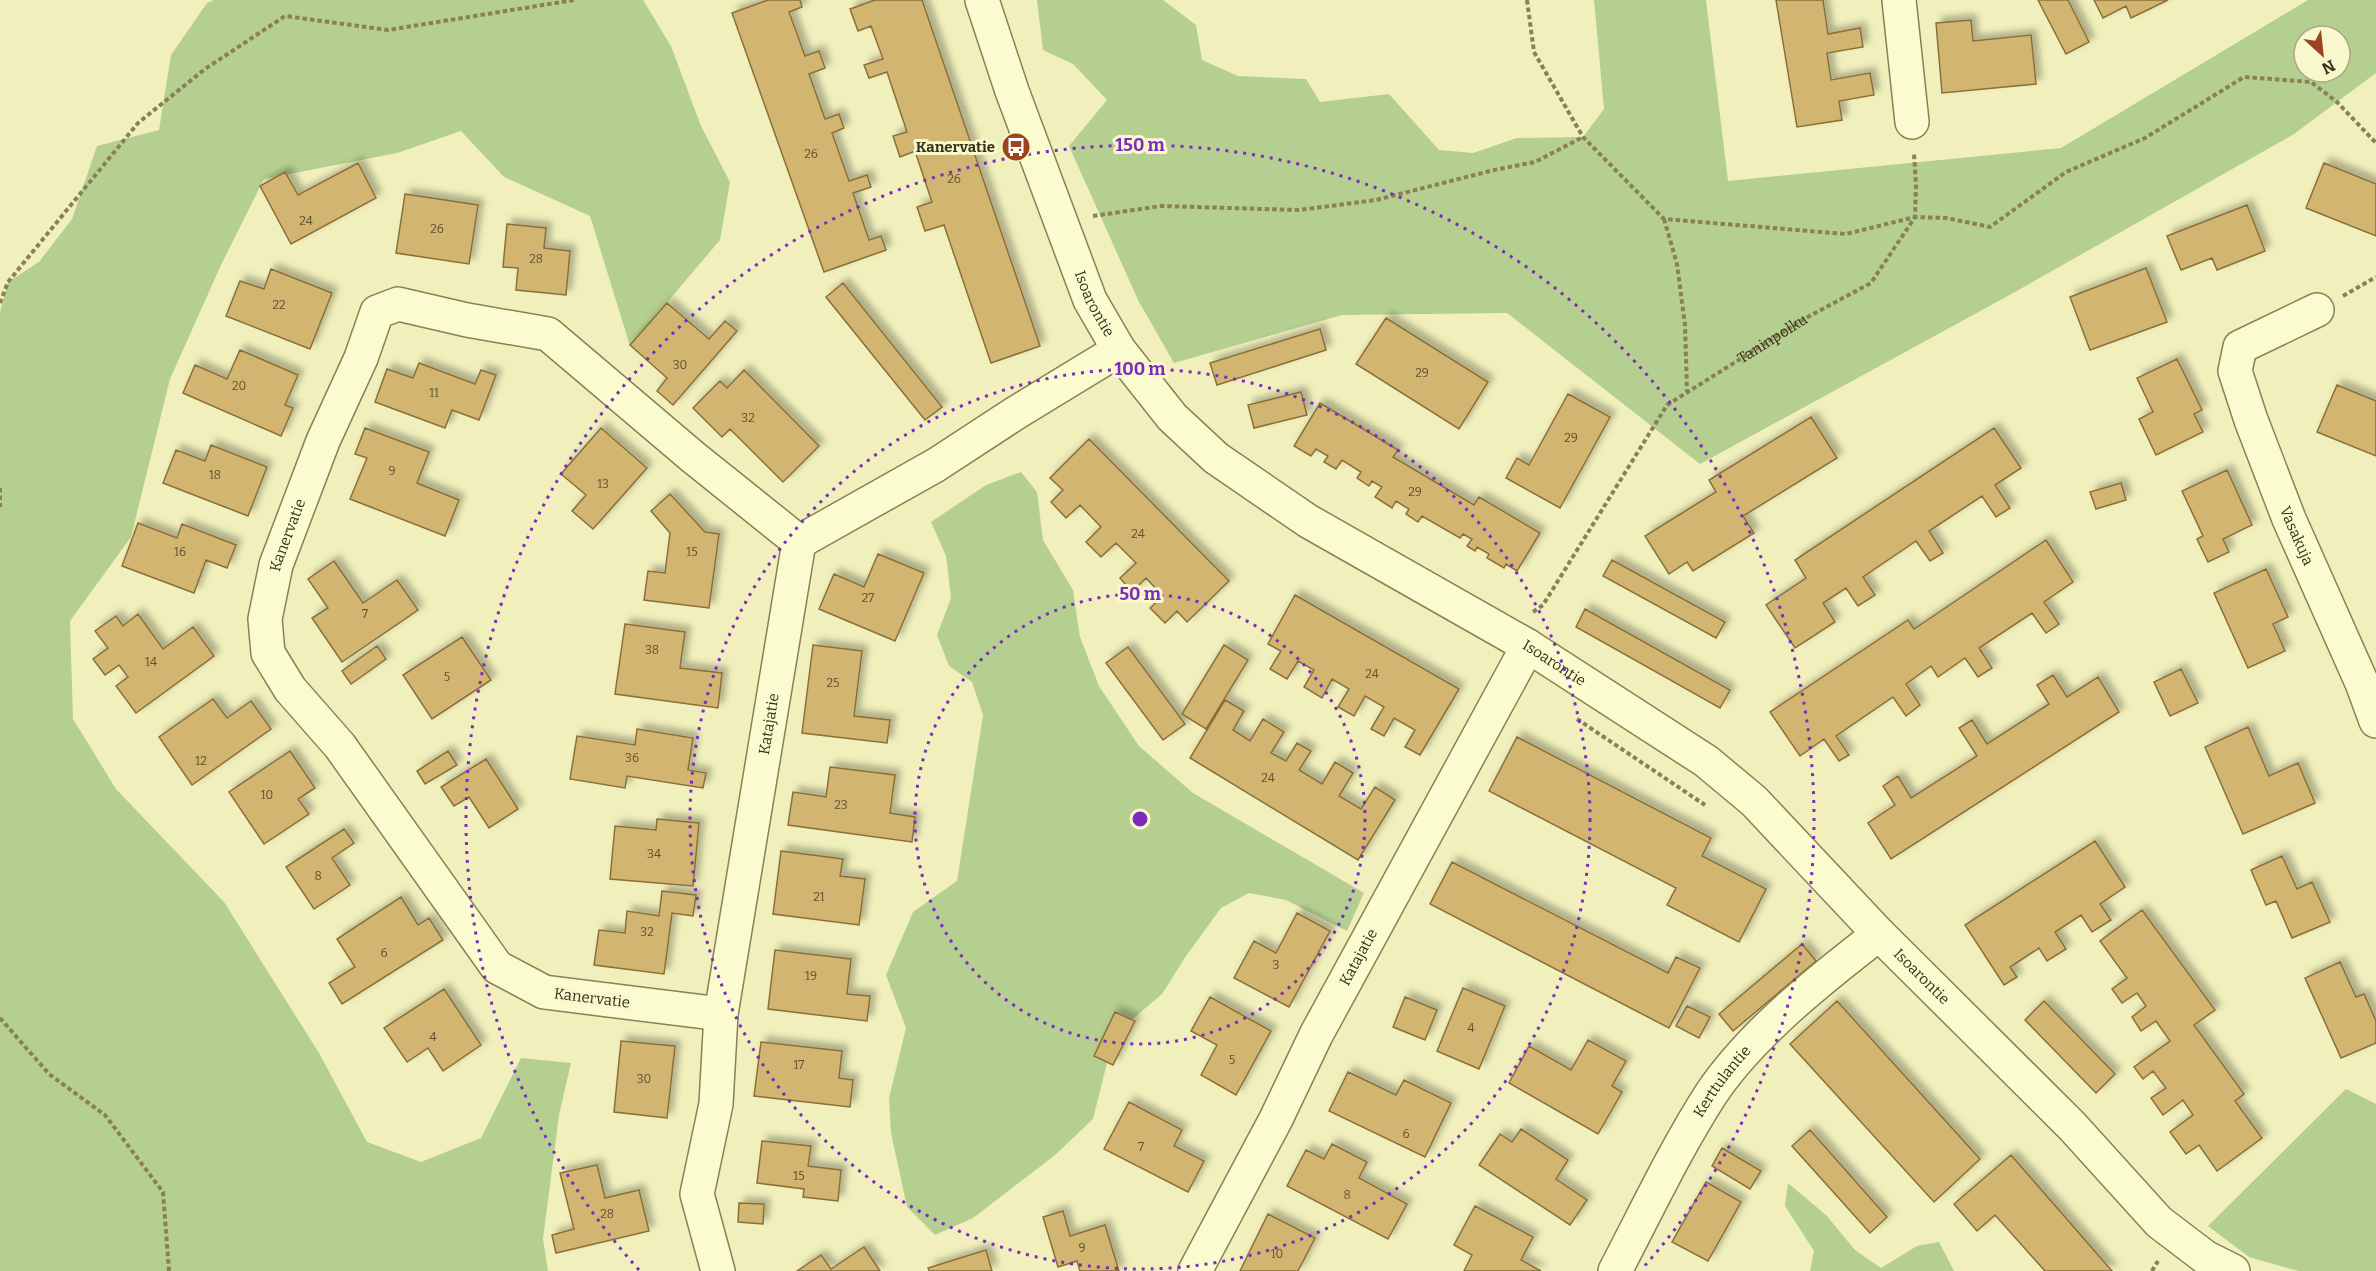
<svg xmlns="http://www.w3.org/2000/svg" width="2376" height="1271" viewBox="0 0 2376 1271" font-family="Bitter,serif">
  <defs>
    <filter id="shadow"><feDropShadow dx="5.5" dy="-5.5" stdDeviation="3" flood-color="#0004"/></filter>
  </defs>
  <rect width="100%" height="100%" fill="#f1f0bc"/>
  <path fill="#b5cf90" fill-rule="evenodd" d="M 214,0 L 643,0 L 671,46 L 701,126 L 730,182 L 720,240 L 630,346 L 590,216 L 504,177 L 461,131 L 397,153 L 264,179 L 221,265 L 170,379 L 131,537 L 70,621 L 73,719 L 116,789 L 224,902 L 319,1053 L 367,1142 L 421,1162 L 481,1138 L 521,1058 L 571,1063 L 559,1115 L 543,1239 L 548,1271 L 0,1271 L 0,312 L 8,282 L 39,262 L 72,219 L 97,146 L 159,130 L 171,55 L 207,3 Z
    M 1037,0 L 1163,0 L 1196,25 L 1202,60 L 1238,76 L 1306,79 L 1320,102 L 1389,94 L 1439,150 L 1473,153 L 1517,138 L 1583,137 L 1604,109 L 1594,0 L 1706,0 L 1728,181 L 2061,148 L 2308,0 L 2376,0 L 2376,73 L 2294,134 L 2006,297 L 1700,464 L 1507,313 L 1342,315 L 1174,363 L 1138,300 L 1069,146 L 1107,100 L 1073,64 L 1043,50 ZM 2304,36 L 2340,36 L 2340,72 L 2304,72 Z
    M 1021,472 L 1037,492 L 1043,540 L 1073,590 L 1080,637 L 1099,686 L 1139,746 L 1193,793 L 1364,893 L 1347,931 L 1286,900 L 1249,893 L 1221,908 L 1186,956 L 1162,994 L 1114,1035 L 1093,1119 L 1054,1156 L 973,1218 L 935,1235 L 907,1207 L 891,1133 L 889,1098 L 906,1028 L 886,975 L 913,912 L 957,881 L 983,715 L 972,682 L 949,666 L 937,635 L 951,598 L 946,556 L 931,522 L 986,485 Z
    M 2346,1089 L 2376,1104 L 2376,1271 L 2298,1271 L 2249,1257 L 2208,1226 Z
    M 1788,1183 L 1826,1215 L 1855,1250 L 1881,1268 L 1917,1246 L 1939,1242 L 1954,1271 L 1810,1271 L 1814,1251 L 1785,1206 Z"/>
  <path fill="#d2b56f" stroke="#8a7039" stroke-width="1.5" filter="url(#shadow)" d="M 768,0 L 800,0 L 802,7 L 789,12 L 805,56 L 819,51 L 825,68 L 809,74 L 825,119 L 839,114 L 844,128 L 832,133 L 849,181 L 867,175 L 871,187 L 853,193 L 869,240 L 881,236 L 886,250 L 824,272 L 732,13 Z
    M 875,0 L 922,0 L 1040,346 L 991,363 L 944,225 L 925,231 L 917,207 L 932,202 L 915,151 L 900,157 L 893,136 L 907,132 L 887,72 L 869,78 L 864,65 L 883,59 L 871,26 L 858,31 L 850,9 Z
    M 1776,0 L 1823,0 L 1828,34 L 1860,28 L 1863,47 L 1827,53 L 1831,80 L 1870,73 L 1874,95 L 1839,101 L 1842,120 L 1797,127 Z
    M 2038,0 L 2068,0 L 2089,42 L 2066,54 Z
    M 2094,0 L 2168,0 L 2131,18 L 2126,6 L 2103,18 Z
    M 1971,20 L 1973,41 L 2031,35 L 2036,84 L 1942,93 L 1936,23 Z
    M 358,163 L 376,198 L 291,244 L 260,186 L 285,172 L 298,195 Z
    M 2324,163 L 2376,184 L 2376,236 L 2306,208 Z
    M 405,194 L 478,205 L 469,264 L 396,253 Z
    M 2247,205 L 2265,251 L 2217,270 L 2212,258 L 2181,270 L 2167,236 Z
    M 507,224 L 546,228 L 544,248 L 570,251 L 566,295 L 516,290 L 518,268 L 503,267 Z
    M 2146,268 L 2167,322 L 2090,350 L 2070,297 Z
    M 271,269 L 332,293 L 310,349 L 226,316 L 240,281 L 264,289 Z
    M 843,283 L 942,407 L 925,420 L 826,297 Z
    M 667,303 L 709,339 L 725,321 L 737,331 L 673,405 L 657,391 L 667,378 L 630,345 Z
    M 1386,318 L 1488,382 L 1459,429 L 1356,364 Z
    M 1320,329 L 1326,350 L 1217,385 L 1210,363 Z
    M 240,350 L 298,375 L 285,405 L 293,408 L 281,436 L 183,393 L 195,365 L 227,379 Z
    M 2177,359 L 2202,410 L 2194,414 L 2203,432 L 2156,455 L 2139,419 L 2153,412 L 2137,378 Z
    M 419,363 L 475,384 L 481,370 L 496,375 L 479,420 L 452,410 L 445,428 L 375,402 L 387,369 L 413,378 Z
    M 744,370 L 819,446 L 783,482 L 730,429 L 722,437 L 693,408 L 720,381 L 727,388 Z
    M 2337,385 L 2376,401 L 2376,456 L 2317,432 Z
    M 1301,392 L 1307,415 L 1254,428 L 1248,405 Z
    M 1568,394 L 1610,417 L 1560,508 L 1506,478 L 1517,458 L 1529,465 Z
    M 1320,403 L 1398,450 L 1393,457 L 1474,505 L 1479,497 L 1540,533 L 1517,571 L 1506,564 L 1504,568 L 1487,558 L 1489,554 L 1477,547 L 1475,551 L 1467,546 L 1472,539 L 1463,534 L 1460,538 L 1422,516 L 1418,522 L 1406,514 L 1409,509 L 1396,501 L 1392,508 L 1375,497 L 1382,487 L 1372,481 L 1369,486 L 1357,478 L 1361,472 L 1342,460 L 1336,469 L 1324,462 L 1328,456 L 1316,449 L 1311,456 L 1294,446 Z
    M 1811,417 L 1837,458 L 1743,516 L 1754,533 L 1693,571 L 1687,562 L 1669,574 L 1645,536 L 1716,492 L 1709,480 Z
    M 365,428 L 429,452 L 417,483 L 459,500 L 445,536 L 350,499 L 367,458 L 355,454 Z
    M 601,428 L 647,468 L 593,529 L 572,511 L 586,495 L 561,474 Z
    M 1994,428 L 2021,468 L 1995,485 L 2010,508 L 1996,517 L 1982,496 L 1929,531 L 1943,553 L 1930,561 L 1916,541 L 1863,577 L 1875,595 L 1858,606 L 1846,588 L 1823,603 L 1835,622 L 1795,648 L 1766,605 L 1806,578 L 1795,560 Z
    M 1089,439 L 1229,581 L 1187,622 L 1177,611 L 1165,623 L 1150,608 L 1163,596 L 1146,578 L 1132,592 L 1120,578 L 1136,563 L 1116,543 L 1101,557 L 1086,542 L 1101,527 L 1080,505 L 1066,518 L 1051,502 L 1063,490 L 1050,478 Z
    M 211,445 L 267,467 L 248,516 L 163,483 L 176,450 L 205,461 Z
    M 2227,470 L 2252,525 L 2223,539 L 2229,552 L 2208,562 L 2197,539 L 2203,536 L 2182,491 Z
    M 2121,483 L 2126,500 L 2096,509 L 2090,492 Z
    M 670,494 L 705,532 L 719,534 L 709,608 L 644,600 L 648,571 L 665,573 L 670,533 L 651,511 Z
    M 138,523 L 177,538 L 182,524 L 236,545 L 227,568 L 206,560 L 194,593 L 122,566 Z
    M 2046,540 L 2073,582 L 2044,602 L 2059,624 L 2046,633 L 2032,613 L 1979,648 L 1992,668 L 1978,677 L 1965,658 L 1938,677 L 1931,666 L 1906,684 L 1920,705 L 1906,716 L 1893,697 L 1836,736 L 1849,755 L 1839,761 L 1824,739 L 1800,756 L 1770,712 L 1908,620 L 1914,629 Z
    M 878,554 L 924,573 L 895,641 L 819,609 L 834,574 L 864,587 Z
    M 1612,560 L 1725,622 L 1716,638 L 1603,576 Z
    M 334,561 L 363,603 L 397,580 L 418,610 L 342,662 L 312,618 L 328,608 L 308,579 Z
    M 2266,569 L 2288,617 L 2273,624 L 2285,651 L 2248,668 L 2214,593 Z
    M 1295,595 L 1459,689 L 1420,755 L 1405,747 L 1415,730 L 1394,718 L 1384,736 L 1371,729 L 1384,707 L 1365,696 L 1354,716 L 1338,707 L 1349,689 L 1332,679 L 1322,698 L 1304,687 L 1314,670 L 1298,661 L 1287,679 L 1270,669 L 1281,651 L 1268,644 Z
    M 1585,609 L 1730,690 L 1720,708 L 1576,627 Z
    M 138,614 L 163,649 L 193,627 L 214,656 L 136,713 L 116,686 L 128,677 L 119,665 L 105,675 L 93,659 L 108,648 L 95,631 L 116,616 L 123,626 Z
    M 625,624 L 685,632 L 680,668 L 722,673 L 718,708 L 615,694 Z
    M 462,637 L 491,680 L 432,719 L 403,675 Z
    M 813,645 L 862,651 L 854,716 L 890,720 L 887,743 L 802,733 Z
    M 1224,645 L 1248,660 L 1206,729 L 1182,714 Z
    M 377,646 L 386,659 L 351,684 L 342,671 Z
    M 1128,647 L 1185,724 L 1163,740 L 1106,663 Z
    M 2181,669 L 2198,703 L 2170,716 L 2154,682 Z
    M 2053,675 L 2067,697 L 2098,677 L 2119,712 L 1891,859 L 1868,823 L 1895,805 L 1883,786 L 1898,776 L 1911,798 L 1977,756 L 1959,728 L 1972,720 L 1987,744 L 2049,704 L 2037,685 Z
    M 213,699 L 227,718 L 251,701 L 271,729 L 192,785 L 159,737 Z
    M 1225,700 L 1244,711 L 1233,730 L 1250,741 L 1263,719 L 1284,732 L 1271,753 L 1286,761 L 1297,743 L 1311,751 L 1299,770 L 1322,784 L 1335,762 L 1353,773 L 1339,796 L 1361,809 L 1375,787 L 1395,800 L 1358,860 L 1190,758 Z
    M 2248,727 L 2269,776 L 2298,763 L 2315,803 L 2243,834 L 2205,747 Z
    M 637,729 L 693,738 L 688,770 L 706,773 L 703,788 L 627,776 L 625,788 L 570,779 L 577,736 L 635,745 Z
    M 1517,737 L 1711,838 L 1702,856 L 1766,889 L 1739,942 L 1667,905 L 1676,888 L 1489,791 Z
    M 290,751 L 315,788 L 298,799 L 309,814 L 264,844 L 229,792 Z
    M 448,751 L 457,765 L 425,784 L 417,771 Z
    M 486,759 L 518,809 L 489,828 L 469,797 L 454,806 L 441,787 Z
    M 830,767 L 895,775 L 890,813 L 915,817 L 912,842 L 788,825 L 793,792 L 826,797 Z
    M 657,819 L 699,823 L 693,886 L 610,879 L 615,826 L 656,830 Z
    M 344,829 L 354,843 L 332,858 L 350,885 L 314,909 L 286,867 Z
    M 2095,841 L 2125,887 L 2100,904 L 2111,920 L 2092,932 L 2081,915 L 2055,932 L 2066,949 L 2047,961 L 2039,948 L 2010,967 L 2017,977 L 2004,985 L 1965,925 Z
    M 781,851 L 843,859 L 840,876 L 865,879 L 859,925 L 773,914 Z
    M 2282,856 L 2297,889 L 2312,882 L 2330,922 L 2292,938 L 2276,901 L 2266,905 L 2251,870 Z
    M 1452,862 L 1668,973 L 1676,957 L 1700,968 L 1669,1028 L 1430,904 Z
    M 662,891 L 696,895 L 693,916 L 672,913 L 664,974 L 594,965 L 599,930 L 625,933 L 627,911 L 659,916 Z
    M 401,897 L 418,925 L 429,918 L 443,940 L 342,1004 L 329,983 L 355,967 L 337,939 Z
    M 2142,910 L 2215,1010 L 2194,1025 L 2244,1094 L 2235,1101 L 2262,1138 L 2217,1171 L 2199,1145 L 2186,1154 L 2170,1132 L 2193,1115 L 2183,1100 L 2163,1115 L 2151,1098 L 2166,1088 L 2153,1071 L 2143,1079 L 2134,1067 L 2170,1041 L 2156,1021 L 2141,1031 L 2132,1017 L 2146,1006 L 2137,993 L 2122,1003 L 2112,989 L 2127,978 L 2100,941 Z
    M 1297,913 L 1330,931 L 1289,1007 L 1234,978 L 1254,941 L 1276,953 Z
    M 1802,944 L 1816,961 L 1733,1031 L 1719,1014 Z
    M 775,950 L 851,959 L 847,994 L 870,996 L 867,1021 L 768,1009 Z
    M 2340,962 L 2356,997 L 2364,994 L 2376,1021 L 2376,1043 L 2341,1058 L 2305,978 Z
    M 1463,988 L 1505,1006 L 1479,1069 L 1437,1051 Z
    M 444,989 L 481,1045 L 443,1071 L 428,1048 L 407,1062 L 384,1028 Z
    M 1210,997 L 1271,1031 L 1236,1095 L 1201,1075 L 1217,1045 L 1191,1031 Z
    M 1405,997 L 1437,1010 L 1425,1040 L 1393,1027 Z
    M 1837,1001 L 1980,1159 L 1934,1202 L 1790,1044 Z
    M 2044,1001 L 2115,1074 L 2096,1093 L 2025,1020 Z
    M 1687,1006 L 1710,1017 L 1699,1038 L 1676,1026 Z
    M 1115,1012 L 1135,1021 L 1113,1065 L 1094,1056 Z
    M 1588,1040 L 1626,1061 L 1612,1086 L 1622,1092 L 1598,1134 L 1509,1083 L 1529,1046 L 1571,1070 Z
    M 621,1041 L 675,1046 L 667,1118 L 614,1112 Z
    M 761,1042 L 842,1051 L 839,1078 L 853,1080 L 850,1107 L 754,1096 Z
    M 1348,1072 L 1396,1095 L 1404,1080 L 1451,1103 L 1425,1157 L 1329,1111 Z
    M 1129,1102 L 1182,1130 L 1174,1146 L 1204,1161 L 1188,1192 L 1104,1149 Z
    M 1521,1129 L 1568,1160 L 1556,1179 L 1587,1200 L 1570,1225 L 1479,1165 L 1500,1134 L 1512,1142 Z
    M 1810,1130 L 1887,1217 L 1870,1233 L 1792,1146 Z
    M 762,1141 L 811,1146 L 808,1166 L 841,1170 L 838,1201 L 803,1197 L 804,1189 L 757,1183 Z
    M 1332,1144 L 1367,1162 L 1359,1178 L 1407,1204 L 1388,1239 L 1287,1186 L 1306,1150 L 1324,1159 Z
    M 1722,1148 L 1761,1171 L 1750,1189 L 1712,1166 Z
    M 2011,1155 L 2112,1271 L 2045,1271 L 1995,1215 L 1977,1231 L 1954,1204 Z
    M 597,1165 L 605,1198 L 639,1190 L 649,1231 L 556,1253 L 552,1235 L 574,1229 L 560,1173 Z
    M 1706,1182 L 1741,1202 L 1708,1261 L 1672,1242 Z
    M 739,1203 L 764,1204 L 763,1224 L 738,1222 Z
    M 1475,1206 L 1533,1237 L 1521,1260 L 1541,1271 L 1464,1271 L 1472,1255 L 1454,1245 Z
    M 1063,1211 L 1070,1236 L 1105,1225 L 1119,1271 L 1080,1271 L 1077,1261 L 1058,1267 L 1043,1217 Z
    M 1268,1214 L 1315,1238 L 1298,1271 L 1240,1271 Z
    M 864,1247 L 880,1271 L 797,1271 L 821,1255 L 831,1269 Z
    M 986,1250 L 992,1271 L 929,1271 L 928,1268 Z"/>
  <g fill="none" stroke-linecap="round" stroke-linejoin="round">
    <g stroke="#898055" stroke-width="36">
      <g id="minor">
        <path id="s2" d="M 982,0 L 1012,91 L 1090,300 L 1119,350 L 1172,417 L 1216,458 L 1308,521 L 1528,646 L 1706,761 L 1754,801 L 1879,934 L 2072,1126 L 2159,1222 L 2205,1257 L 2233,1271"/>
        <path d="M 1899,0 L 1912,122"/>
        <path id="s3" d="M 2317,310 L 2240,347 L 2235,371 L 2251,420 L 2289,519 L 2362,683 L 2376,721"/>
        <path id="s4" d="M 721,1014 L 544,992 L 497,967 L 340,746 L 290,689 L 268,653 L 265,619 L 276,565 L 323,441 L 361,358 L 377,312 L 398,304 L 467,320 L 548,334 L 693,457 L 799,542"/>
        <path id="s5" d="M 718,1271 L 697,1194 L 716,1104 L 721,1014 L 799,542 L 936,465 L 1014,414 L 1119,350"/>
        <path id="s6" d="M 1195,1271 L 1276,1119 L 1316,1035 L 1528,646"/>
        <path id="s7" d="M 1615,1271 C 1646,1212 1675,1150 1711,1094 C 1751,1034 1822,978 1879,934"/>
      </g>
    </g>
    <g stroke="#898055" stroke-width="4" stroke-dasharray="4.5 3" stroke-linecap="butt">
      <path d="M 1527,0 L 1534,52 L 1583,137 L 1664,219 L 1846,234 L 1915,217 L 1946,218 L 1990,227 L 2066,172 L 2145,138 L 2244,77 L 2311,82 L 2337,102 L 2376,143"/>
      <path d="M 1093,216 L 1161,206 L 1299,210 L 1376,200 L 1494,170 L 1535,162 L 1583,137"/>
      <path d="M 1664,219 L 1677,264 L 1685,325 L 1687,392"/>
      <path d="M 2343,296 L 2376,277"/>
      <path d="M 0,303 L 8,282 L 138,123 L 205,69 L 285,16 L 388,30 L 574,0"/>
      <path d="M 0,488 L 0,507"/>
      <path id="s1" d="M 1533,612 L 1543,605 L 1667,405 L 1804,319 L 1871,283 L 1915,217 L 1916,185 L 1914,154"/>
      <path d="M 1577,719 L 1705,805"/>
      <path d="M 0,1018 L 49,1074 L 105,1115 L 163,1192 L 169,1271"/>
      <path d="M 2152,1271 L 2158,1261"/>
    </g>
    <use href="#minor" stroke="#fbfbd0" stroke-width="33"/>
  </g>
  <g fill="none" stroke="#7b2cbf" stroke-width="3" stroke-dasharray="3 6">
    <circle cx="1140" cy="819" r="225"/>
    <circle cx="1140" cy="819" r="450"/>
    <path d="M639 1270A674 674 0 1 1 1641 1270"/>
  </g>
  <defs>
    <g id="bus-disc" transform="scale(1.5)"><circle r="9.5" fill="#9c4320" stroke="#f8f8cc"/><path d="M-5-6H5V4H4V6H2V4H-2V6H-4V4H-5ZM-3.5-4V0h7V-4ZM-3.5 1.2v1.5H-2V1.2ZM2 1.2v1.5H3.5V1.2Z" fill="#fff"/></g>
  </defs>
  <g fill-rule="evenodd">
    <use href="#bus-disc" x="1016" y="147"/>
  </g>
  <g text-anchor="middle" stroke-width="6" stroke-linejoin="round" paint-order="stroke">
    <g font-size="12" fill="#5e522f">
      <text x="811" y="158">26</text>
      <text x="954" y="183">26</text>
      <text x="306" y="225">24</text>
      <text x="437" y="233">26</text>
      <text x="536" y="263">28</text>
      <text x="279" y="309">22</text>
      <text x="680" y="369">30</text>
      <text x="1422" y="377">29</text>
      <text x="239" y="390">20</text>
      <text x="434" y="397">11</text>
      <text x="748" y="422">32</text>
      <text x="1571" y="442">29</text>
      <text x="392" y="475">9</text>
      <text x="215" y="479">18</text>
      <text x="603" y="488">13</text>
      <text x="1415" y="496">29</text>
      <text x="1138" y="538">24</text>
      <text x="180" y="556">16</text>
      <text x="692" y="556">15</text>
      <text x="868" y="602">27</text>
      <text x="365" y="618">7</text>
      <text x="652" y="654">38</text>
      <text x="151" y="666">14</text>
      <text x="1372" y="678">24</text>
      <text x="447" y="681">5</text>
      <text x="833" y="687">25</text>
      <text x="632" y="762">36</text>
      <text x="201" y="765">12</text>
      <text x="1268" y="782">24</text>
      <text x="267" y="799">10</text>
      <text x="841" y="809">23</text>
      <text x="654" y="858">34</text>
      <text x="318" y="880">8</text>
      <text x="819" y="901">21</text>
      <text x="647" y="936">32</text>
      <text x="384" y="957">6</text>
      <text x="1276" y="969">3</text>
      <text x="811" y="980">19</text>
      <text x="1471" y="1032">4</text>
      <text x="433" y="1041">4</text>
      <text x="1232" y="1064">5</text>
      <text x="799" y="1069">17</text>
      <text x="644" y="1083">30</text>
      <text x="1406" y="1138">6</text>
      <text x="1141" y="1151">7</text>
      <text x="799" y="1180">15</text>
      <text x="1347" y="1199">8</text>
      <text x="607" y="1218">28</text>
      <text x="1082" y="1252">9</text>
      <text x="1277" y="1258">10</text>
    </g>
    <g font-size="15" font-weight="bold" fill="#37311a" stroke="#f8f8cc" text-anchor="end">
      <text x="995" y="152">Kanervatie</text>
    </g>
    <g font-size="15" fill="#37311a" stroke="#f8f8cc">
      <text dy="5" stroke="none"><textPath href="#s2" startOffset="324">Isoarontie</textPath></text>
      <text dy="5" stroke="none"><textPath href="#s1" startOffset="372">Taninpolku</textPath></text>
      <text dy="5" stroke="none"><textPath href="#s4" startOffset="742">Kanervatie</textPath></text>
      <text dy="5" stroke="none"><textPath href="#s3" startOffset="286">Vasakuja</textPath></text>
      <text dy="5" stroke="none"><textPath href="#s2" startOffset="918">Isoarontie</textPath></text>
      <text dy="5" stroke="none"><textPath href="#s5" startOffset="556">Katajatie</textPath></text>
      <text dy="5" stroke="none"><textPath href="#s6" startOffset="354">Katajatie</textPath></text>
      <text dy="5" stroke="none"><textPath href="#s2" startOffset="1404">Isoarontie</textPath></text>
      <text transform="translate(592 998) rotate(7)" y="5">Kanervatie</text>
      <text dy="5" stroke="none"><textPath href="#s7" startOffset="218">Kerttulantie</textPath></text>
    </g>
  </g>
  <circle cx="1140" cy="819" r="9" fill="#7b2cbf" stroke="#f8f8cc" stroke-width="3"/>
  <g font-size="18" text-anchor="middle" font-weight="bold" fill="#7b2cbf" stroke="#f8f8cc" stroke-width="6" stroke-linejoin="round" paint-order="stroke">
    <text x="1140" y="151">150 m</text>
    <text x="1140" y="375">100 m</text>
    <text x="1140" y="600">50 m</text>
  </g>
  <g transform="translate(2322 54) rotate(153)"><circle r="28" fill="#f8f8cc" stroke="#aba885" stroke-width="1.5"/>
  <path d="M0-4.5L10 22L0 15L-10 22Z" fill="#9c4320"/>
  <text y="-9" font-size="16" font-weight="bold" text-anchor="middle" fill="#37311a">N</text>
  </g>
</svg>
